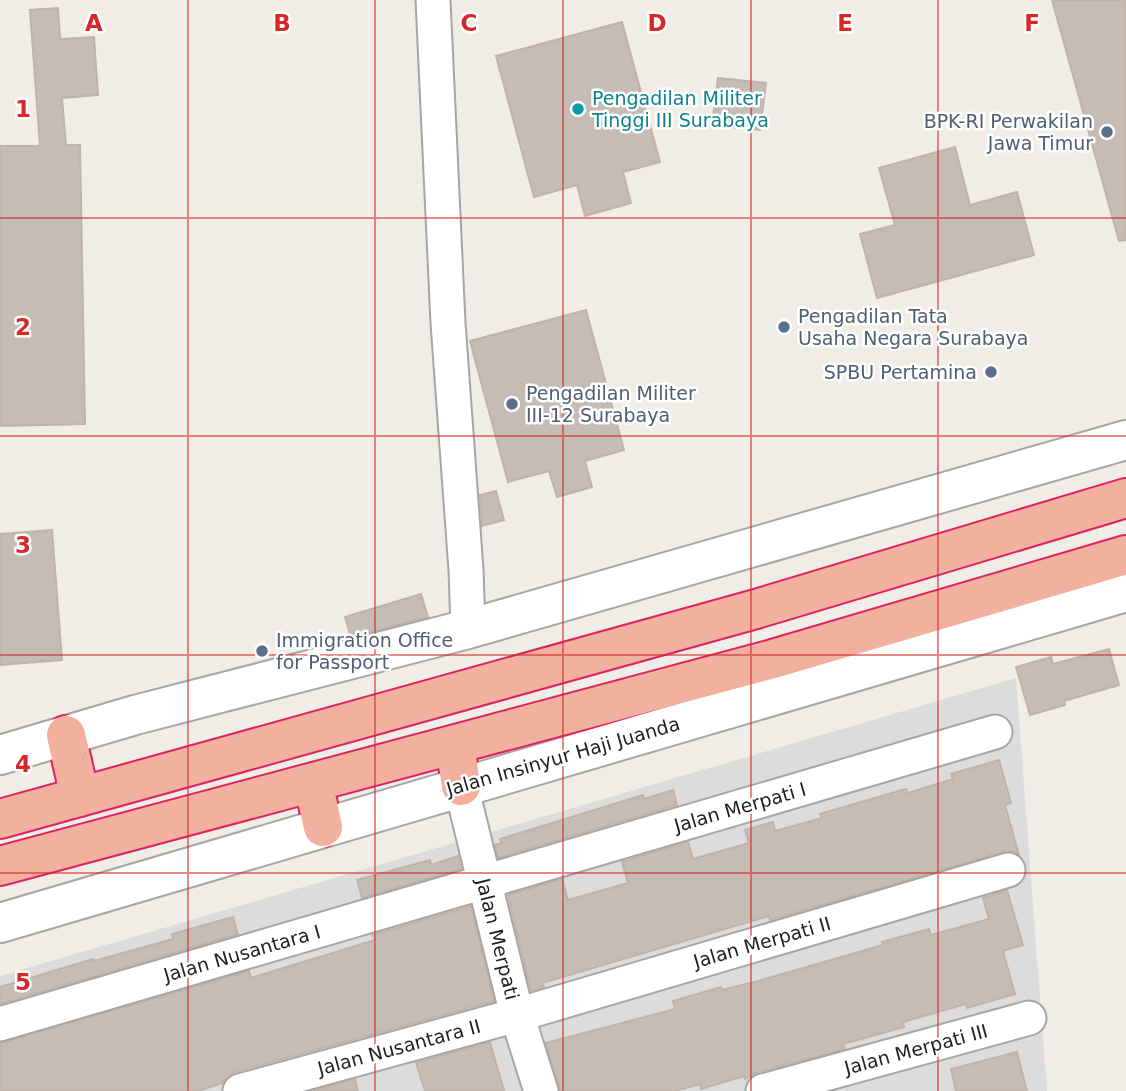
<svg xmlns="http://www.w3.org/2000/svg" width="1126" height="1091" viewBox="0 0 1126 1091" font-family="'DejaVu Sans',sans-serif">
  <rect width="100%" height="100%" fill="#f0ede6"/>
  <path fill="#dddcdc" d="M 1016,678 L 1047,1091 L 0,1091 L 0,976 Z"/>
  <path fill="#c5bcb5" stroke="#c2b3a8" stroke-width="2" d="M 1052,0 L 1126,0 L 1126,240 L 1119,241 Z
    M 58,8 L 60,39 L 94,37 L 98,95 L 62,98 L 66,145 L 80,145 L 85,424 L 0,426 L 0,146 L 40,146 L 30,10 Z
    M 622,22 L 660,162 L 623,172 L 631,203 L 585,216 L 577,185 L 534,197 L 496,56 Z
    M 718,78 L 766,83 L 760,130 L 712,125 Z
    M 955,147 L 970,205 L 1017,192 L 1034,255 L 877,298 L 860,234 L 895,225 L 879,168 Z
    M 586,310 L 624,450 L 585,461 L 592,487 L 557,497 L 549,471 L 508,482 L 470,341 Z
    M 496,491 L 504,520 L 482,526 L 480,495 Z
    M 52,530 L 62,660 L 0,665 L 0,534 Z
    M 421,594 L 428,617 L 351,637 L 345,617 Z
    M 1109,649 L 1119,685 L 1064,701 L 1065,705 L 1030,715 L 1016,667 L 1051,657 L 1053,664 Z
    M 999,760 L 1011,803 L 1005,805 L 1019,855 L 1012,851 L 1003,852 L 770,920 L 769,916 L 542,983 L 544,987 L 531,991 L 508,895 L 562,879 L 568,900 L 628,883 L 622,862 L 688,842 L 693,859 L 749,843 L 745,830 L 773,822 L 775,831 L 822,818 L 820,814 L 906,789 L 908,793 L 953,779 L 951,774 Z
    M 673,790 L 677,805 L 498,858 L 495,845 L 502,843 L 500,839 L 643,795 L 644,799 Z
    M 458,856 L 461,869 L 362,898 L 357,880 L 430,860 L 431,865 Z
    M 1007,890 L 1023,945 L 1003,951 L 1015,994 L 967,1008 L 966,1004 L 903,1022 L 904,1027 L 843,1044 L 845,1049 L 758,1072 L 745,1079 L 744,1076 L 701,1089 L 700,1084 L 675,1091 L 560,1091 L 546,1043 L 675,1009 L 673,1001 L 721,987 L 722,990 L 758,981 L 883,945 L 882,942 L 929,929 L 931,935 L 989,919 L 983,898 Z
    M 471,906 L 494,1001 L 235,1072 L 227,1077 L 223,1083 L 198,1091 L 0,1091 L 0,1043 L 249,971 L 251,978 L 375,940 L 373,935 Z
    M 233,917 L 238,934 L 0,1004 L 0,987 L 93,959 L 94,961 L 173,939 L 172,934 Z
    M 490,1042 L 504,1091 L 425,1091 L 416,1063 Z
    M 1017,1052 L 1027,1091 L 956,1091 L 951,1069 Z
    M 355,1079 L 358,1091 L 313,1091 Z"/>
  <g fill="none" stroke-linecap="round" stroke-linejoin="round">
    <g stroke="#a6a6a6" stroke-width="37">
      <path id="minor" d="M 433,0 L 448,323 L 466,570 L 468,629
        M 461,786 L 517,1015 L 541,1091
        M 0,1024 L 995,732
        M 240,1091 L 517,1015 L 1008,870
        M 763,1091 L 1029,1018"/>
    </g>
    <g stroke="#a6a6a6" stroke-width="42">
      <path id="tertiary" d="M 0,755 L 135,715 L 468,629 L 1126,440
        M 0,923 L 1126,592"/>
    </g>
    <g stroke="#dd2463" stroke-width="42">
      <path id="trunk" d="M 66,735 L 80,797
        M 455,744 L 461,786
        M 313,782 L 323,827
        M 0,819 L 756,609 L 1126,498
        M 0,866 L 773,659 L 1126,555"/>
    </g>
    <use href="#minor" stroke="#fff" stroke-width="33"/>
    <use href="#tertiary" stroke="#fff" stroke-width="38"/>
    <use href="#trunk" stroke="#f2b09e" stroke-width="38"/>
  </g>
  <path fill="none" stroke="#d62828" stroke-width="2" stroke-opacity="0.55" d="M 188,0 L 188,1091M 375,0 L 375,1091M 563,0 L 563,1091M 751,0 L 751,1091M 938,0 L 938,1091M 0,218 L 1126,218M 0,436 L 1126,436M 0,655 L 1126,655M 0,873 L 1126,873"/>
  <circle fill="#0f9aa8" stroke="#fff" stroke-width="2.5" cx="578" cy="109" r="7"/>
  <g fill="#5c6f8a" stroke="#fff" stroke-width="2.5">
    <circle cx="1107" cy="132" r="7"/>
    <circle cx="784" cy="327" r="7"/>
    <circle cx="991" cy="372" r="7"/>
    <circle cx="512" cy="404" r="7"/>
    <circle cx="262" cy="651" r="7"/>
  </g>
  <g text-anchor="middle" stroke-width="5" stroke-linejoin="round" paint-order="stroke">
    <g font-size="19" fill="#0d838f" stroke="#fff" text-anchor="start">
      <text x="592" y="105">Pengadilan Militer<tspan x="592" dy="22">Tinggi III Surabaya</tspan></text>
    </g>
    <g font-size="19" fill="#4e5e75" stroke="#fff" text-anchor="start">
      <text x="1093" y="128" text-anchor="end">BPK-RI Perwakilan<tspan x="1093" dy="22">Jawa Timur</tspan></text>
      <text x="798" y="323">Pengadilan Tata<tspan x="798" dy="22">Usaha Negara Surabaya</tspan></text>
      <text x="977" y="379" text-anchor="end">SPBU Pertamina</text>
      <text x="526" y="400">Pengadilan Militer<tspan x="526" dy="22">III-12 Surabaya</tspan></text>
      <text x="276" y="647">Immigration Office<tspan x="276" dy="22">for Passport</tspan></text>
    </g>
    <g font-size="19" fill="#1f1f1f" stroke="#fff">
      <text transform="translate(563 756) rotate(-16)" y="7">Jalan Insinyur Haji Juanda</text>
      <text transform="translate(740 807) rotate(-16)" y="7">Jalan Merpati I</text>
      <text transform="translate(498 939) rotate(76)" y="7">Jalan Merpati</text>
      <text transform="translate(762 942) rotate(-16)" y="7">Jalan Merpati II</text>
      <text transform="translate(242 953) rotate(-16)" y="7">Jalan Nusantara I</text>
      <text transform="translate(399 1047) rotate(-15)" y="7">Jalan Nusantara II</text>
      <text transform="translate(916 1049) rotate(-15)" y="7">Jalan Merpati III</text>
    </g>
  </g>
  <g font-size="23" text-anchor="middle" font-weight="bold" fill="#d62828" stroke="#fff" stroke-width="5" stroke-linejoin="round" paint-order="stroke">
    <text x="94" y="31">A</text>
    <text x="282" y="31">B</text>
    <text x="469" y="31">C</text>
    <text x="657" y="31">D</text>
    <text x="845" y="31">E</text>
    <text x="1032" y="31">F</text>
    <text x="23" y="117">1</text>
    <text x="23" y="335">2</text>
    <text x="23" y="553">3</text>
    <text x="23" y="772">4</text>
    <text x="23" y="990">5</text>
  </g>
</svg>
